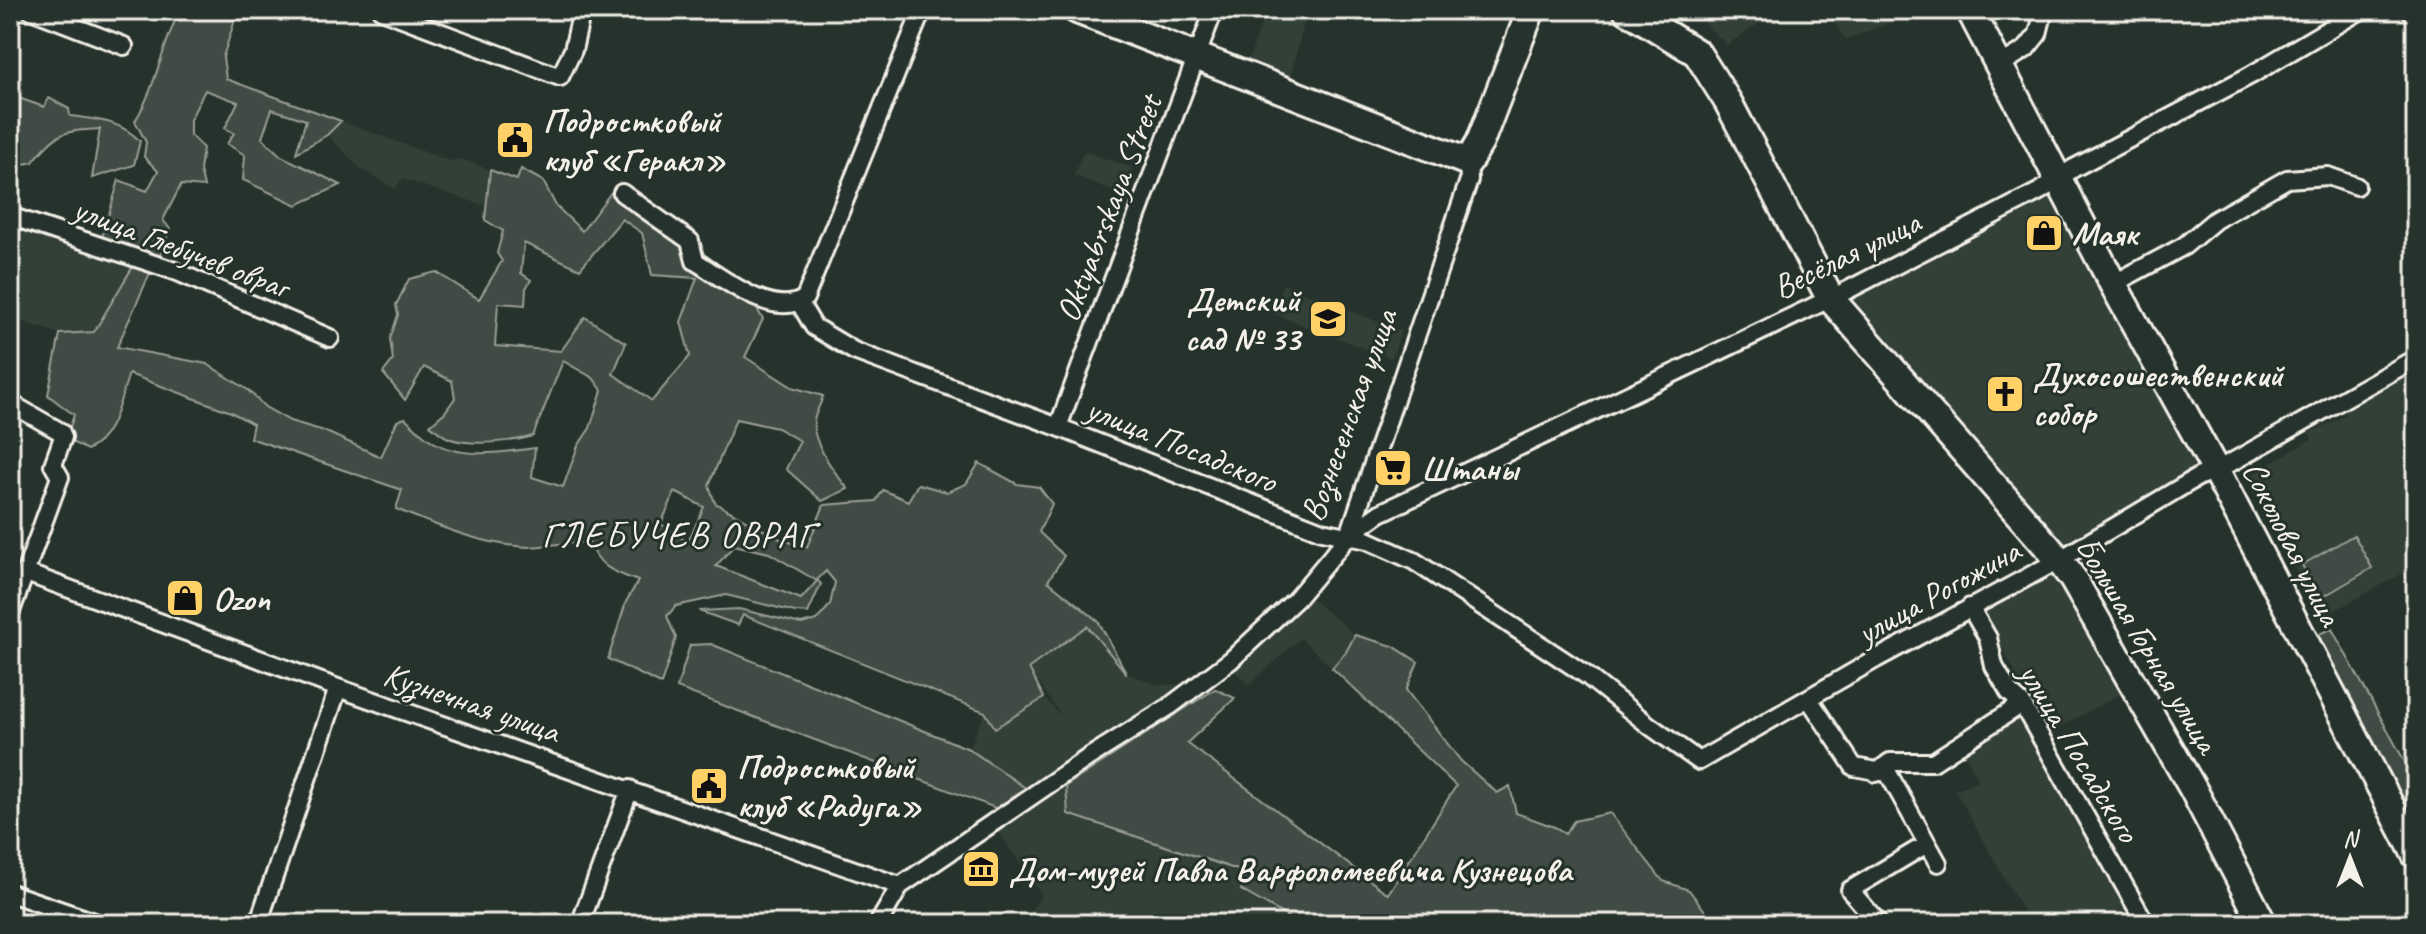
<svg xmlns="http://www.w3.org/2000/svg" width="2426" height="934" viewBox="0 0 2426 934" font-family="Caveat,sans-serif">
  <rect width="100%" height="100%" fill="#26332d"/>
  <filter id="ink" filterUnits="userSpaceOnUse"><feTurbulence type="fractalNoise" baseFrequency=".0125" numOctaves="2"/><feDisplacementMap in="SourceGraphic" scale="16" xChannelSelector="R" yChannelSelector="G"/><feConvolveMatrix kernelMatrix="1 2 1 2 8 2 1 2 1" color-interpolation-filters="sRGB"/></filter>
  <g filter="url(#ink)">
    <path fill="#333f39" d="M 1266,10 L 1307,10 L 1291,76 L 1249,59 Z
      M 1692,10 L 1793,10 L 1774,23 L 1770,16 L 1727,45 Z
      M 1825,10 L 1921,10 L 1846,40 Z
      M 341,121 L 449,161 L 461,159 L 490,170 L 486,206 L 402,179 L 395,189 L 360,168 L 327,135 Z
      M 1084,151 L 1133,168 L 1123,195 L 1074,175 Z
      M 2053,198 L 2190,450 L 2193,460 L 2193,468 L 2188,472 L 2065,544 L 2060,544 L 1849,305 L 1856,295 L 2044,199 Z
      M 10,220 L 141,266 L 103,343 L 60,334 L 10,317 Z
      M 1283,284 L 1401,331 L 1392,359 L 1272,313 Z
      M 2416,367 L 2416,566 L 2321,618 L 2247,477 L 2312,439 L 2309,433 L 2346,415 L 2344,408 Z
      M 2052,575 L 2060,577 L 2126,691 L 2048,733 L 1985,617 L 1987,611 Z
      M 1308,596 L 1355,635 L 1346,652 L 1332,668 L 1301,638 L 1249,685 L 1233,670 Z
      M 1088,626 L 1127,674 L 1159,685 L 1183,684 L 1027,789 L 969,749 L 985,712 L 996,728 L 1044,698 L 1062,717 L 1029,668 Z
      M 2023,716 L 2131,910 L 2105,924 L 2030,924 L 1955,790 L 1979,780 L 1961,748 Z
      M 1066,786 L 1068,814 L 1247,873 L 1242,890 L 1300,924 L 1027,924 L 1023,922 L 1042,895 L 998,831 Z"/>
    <path fill="#414b45" stroke="#9a9e96" stroke-width="2" fill-rule="evenodd" d="M 174,10 L 238,10 L 223,57 L 226,79 L 341,121 L 327,135 L 296,153 L 306,120 L 272,109 L 262,138 L 281,156 L 341,185 L 297,205 L 243,180 L 245,155 L 227,144 L 234,133 L 225,128 L 238,102 L 205,90 L 190,120 L 190,135 L 203,148 L 200,170 L 204,187 L 181,185 L 163,220 L 170,229 L 160,256 L 102,237 L 119,180 L 147,191 L 158,171 L 144,157 L 146,142 L 135,121 C 156,87 161,50 178,14 Z
      M 10,95 L 44,107 L 49,98 L 69,109 L 70,116 C 99,120 119,120 140,141 L 134,165 L 92,178 L 100,129 C 63,131 56,132 33,162 L 10,167 Z
      M 521,169 L 543,181 L 556,206 L 582,231 L 612,191 C 665,228 730,261 763,319 L 745,357 L 792,387 L 823,396 C 821,404 815,413 814,421 C 811,442 835,473 848,489 L 822,501 L 786,469 L 800,441 L 777,428 L 736,419 L 709,485 L 715,503 L 782,540 L 807,547 L 824,505 L 876,501 L 883,490 L 908,501 L 918,484 L 947,492 L 966,484 L 979,463 L 1017,484 L 1039,487 L 1052,504 L 1039,532 L 1064,556 L 1048,581 L 1098,621 L 1127,674 L 1087,626 L 1029,668 L 1044,698 L 995,728 L 985,712 L 743,615 L 738,625 L 699,611 L 739,609 L 801,624 L 817,620 L 830,605 L 835,582 L 826,571 L 817,580 L 821,584 L 808,613 L 795,612 L 726,595 L 676,606 L 667,616 L 676,638 L 661,684 L 608,659 L 626,602 L 638,581 C 614,572 599,568 590,543 C 569,540 549,547 528,547 C 482,545 438,526 396,509 L 402,490 L 250,438 L 253,424 L 231,412 L 129,374 C 119,400 115,438 87,450 L 66,439 L 74,415 L 48,395 L 60,334 L 94,332 L 132,268 L 141,266 L 151,271 L 117,347 L 207,364 L 248,390 L 265,407 L 290,421 L 324,431 L 381,457 L 397,421 L 405,418 C 413,425 420,433 429,439 C 457,460 502,453 535,448 L 532,477 L 563,487 L 578,446 L 590,428 L 602,390 L 593,378 L 563,361 L 533,436 C 513,442 471,446 451,439 C 444,437 436,430 430,425 L 445,412 L 455,398 L 452,381 L 424,367 L 405,400 L 383,373 L 393,360 L 390,339 L 398,315 L 396,305 L 409,279 L 436,272 L 479,299 L 502,261 L 497,253 L 503,231 L 485,220 L 490,170 L 517,180 ZM 622,219 L 642,233 L 652,275 L 697,278 L 681,322 L 690,356 L 652,401 L 613,374 L 626,343 L 585,317 L 561,351 L 495,346 L 498,303 L 525,305 L 526,288 L 531,280 L 521,273 L 524,243 L 580,269 ZM 675,492 L 704,507 L 688,542 L 661,524 ZM 734,545 L 769,553 L 817,581 L 801,599 L 716,566 Z
      M 2354,535 L 2372,568 L 2321,598 L 2302,565 Z
      M 2332,629 L 2416,782 L 2416,837 L 2317,639 L 2321,633 Z
      M 1355,635 L 1393,646 L 1418,662 L 1406,690 L 1461,761 L 1497,793 L 1510,786 L 1516,813 L 1557,828 L 1565,834 L 1574,821 L 1610,813 L 1663,881 L 1689,890 L 1715,924 L 1300,924 L 1241,890 L 1247,873 L 1068,814 L 1066,786 L 1215,689 L 1235,698 L 1187,743 L 1388,894 L 1456,786 L 1332,668 L 1346,652 Z
      M 711,644 L 969,749 L 1027,789 L 998,809 L 677,688 L 690,645 Z"/>
    <g fill="none" stroke-linecap="round" stroke-linejoin="round">
      <g stroke="#f4f1e8" stroke-width="22">
        <path id="minor" d="M 31,10 L 124,46
          M 381,10 L 560,77 L 573,50 L 582,10
          M 2410,10 L 2416,16
          M 2000,65 L 2026,49 L 2038,34 L 2044,10
          M 622,193 L 690,241 L 695,261 C 723,278 773,320 805,298 L 922,10
          M 10,216 L 175,271 L 330,338
          M 2113,284 L 2184,246 L 2215,220 L 2287,179 L 2328,176 L 2356,186
          M 799,302 L 814,327 L 854,351 L 1058,427 L 1322,531 L 1367,540 L 1414,561 L 1586,675 L 1650,726 L 1699,761 L 1876,659 L 2059,560 L 2198,477 L 2232,462 L 2416,358
          M 10,403 L 61,432 L 63,437 L 53,465 L 60,477 L 10,614
          M 1058,427 L 1214,10
          M 1349,535 L 1380,513 L 1844,292 L 2040,191 L 2074,168 L 2251,75 L 2361,10
          M 26,573 L 338,688 L 900,886
          M 1970,607 L 1988,638 L 1994,666 L 2009,692 L 2022,704 L 2146,924
          M 1809,699 L 1854,767 L 1888,773 L 1938,863
          M 1876,773 L 1890,762 L 1933,762 L 2022,704
          M 10,893 L 100,924
          M 258,924 L 338,688
          M 580,924 L 630,789
          M 878,924 L 900,886 L 1089,757 L 1170,706 L 1231,660 L 1296,599 L 1332,556 L 1349,535 L 1469,180 L 1468,162
          M 1879,924 L 1850,890 L 1927,844"/>
      </g>
      <g stroke="#f4f1e8" stroke-width="32">
        <path id="primary" d="M 1077,10 L 1468,162 L 1480,142 L 1531,10
          M 1627,10 L 1697,53 L 1728,102 L 1830,298 L 2059,560 L 2073,579 L 2193,789 L 2263,924
          M 1970,10 L 2113,284 L 2215,469 L 2416,855"/>
      </g>
      <use href="#minor" stroke="#26332d" stroke-width="16"/>
      <use href="#primary" stroke="#26332d" stroke-width="26"/>
    </g>
  </g>
  <defs>
    <g id="civic-square" transform="scale(2)"><rect x="-9" y="-9" width="18" height="18" rx="4" fill="#ffd166" stroke="#26332d"/><path d="M-.6-6.5H3V-4.5H.6V-3L4-1V1h2V6H-6V1h2V-1L-.6-3ZM-1.2 2.5V6h2.4V2.5Z" fill="#111"/></g>
    <g id="shop-square" transform="scale(2)"><rect x="-9" y="-9" width="18" height="18" rx="4" fill="#ffd166" stroke="#26332d"/><path d="M-5-2.5h2.3a2.7 3.5 0 0 1 5.4 0H5L5.5 6h-11ZM-1.5-2.5h3a1.5 2.3 0 0 0-3 0Z" fill="#111"/></g>
    <g id="school-square" transform="scale(2)"><rect x="-9" y="-9" width="18" height="18" rx="4" fill="#ffd166" stroke="#26332d"/><path d="M0-5L7-2L0 1L-7-2ZM-4 1L0 2.5L4 1V4Q0 6-4 4Z" fill="#111"/></g>
    <g id="church-square" transform="scale(2)"><rect x="-9" y="-9" width="18" height="18" rx="4" fill="#ffd166" stroke="#26332d"/><path d="M-1.2-6h2.4v3.5h3.3v2.4h-3.3V6h-2.4V-.1h-3.3v-2.4h3.3Z" fill="#111"/></g>
    <g id="supermarket-square" transform="scale(2)"><rect x="-9" y="-9" width="18" height="18" rx="4" fill="#ffd166" stroke="#26332d"/><path d="M-6-5.5h2.5l.6 2H6L4.5 2H-2.5L-4.4-4H-6ZM-1.5 3.2a1.3 1.3 0 1 0 .1 0ZM3 3.2a1.3 1.3 0 1 0 .1 0Z" fill="#111"/></g>
    <g id="museum-square" transform="scale(2)"><rect x="-9" y="-9" width="18" height="18" rx="4" fill="#ffd166" stroke="#26332d"/><path d="M0-6L6-3V-2H-6V-3ZM-5-1h2V3h-2ZM-1-1h2V3h-2ZM3-1h2V3H3ZM-6 4H6V6H-6Z" fill="#111"/></g>
  </defs>
  <g fill-rule="evenodd">
    <use href="#civic-square" x="515" y="140"/>
    <use href="#shop-square" x="2044" y="233"/>
    <use href="#school-square" x="1328" y="319"/>
    <use href="#church-square" x="2005" y="394"/>
    <use href="#supermarket-square" x="1393" y="468"/>
    <use href="#shop-square" x="185" y="598"/>
    <use href="#civic-square" x="709" y="786"/>
    <use href="#museum-square" x="981" y="869"/>
  </g>
  <g text-anchor="middle" stroke-width="6" stroke-linejoin="round" paint-order="stroke">
    <g font-size="34" font-weight="bold" fill="#f4f1e8" stroke="#26332d" text-anchor="start">
      <text x="543" y="132">Подростковый<tspan x="543" dy="39">клуб «Геракл»</tspan></text>
      <text x="2072" y="245">Маяк</text>
      <text x="1300" y="311" text-anchor="end">Детский<tspan x="1300" dy="39">сад № 33</tspan></text>
      <text x="2033" y="386">Духосошественский<tspan x="2033" dy="39">собор</tspan></text>
      <text x="1421" y="480">Штаны</text>
      <text x="213" y="610">Ozon</text>
      <text x="737" y="778">Подростковый<tspan x="737" dy="39">клуб «Радуга»</tspan></text>
      <text x="1009" y="881">Дом-музей Павла Варфоломеевича Кузнецова</text>
    </g>
    <g font-size="34" fill="#f4f1e8" stroke="#26332d">
      <text transform="translate(1108 208) rotate(-69)" y="12">Oktyabrskaya Street</text>
      <text transform="translate(181 247) rotate(21)" y="12">улица Глебучев овраг</text>
      <text transform="translate(1846 254) rotate(-26)" y="12">Весёлая улица</text>
      <text transform="translate(1348 415) rotate(-70)" y="12">Вознесенская улица</text>
      <text transform="translate(1182 444) rotate(22)" y="12">улица Посадского</text>
      <text transform="translate(2293 543) rotate(63)" y="12">Соколовая улица</text>
      <text transform="translate(1938 591) rotate(-29)" y="12">улица Рогожина</text>
      <text transform="translate(2148 644) rotate(59)" y="12">Большая Горная улица</text>
      <text transform="translate(472 702) rotate(19)" y="12">Кузнечная улица</text>
      <text transform="translate(2080 752) rotate(59)" y="12">улица Посадского</text>
    </g>
    <g font-size="36" letter-spacing="2" fill="#f4f1e8" stroke="#26332d">
      <text x="679" y="547">ГЛЕБУЧЕВ ОВРАГ</text>
    </g>
  </g>
  <rect width="2426" height="934" fill="none" stroke="#26332d" stroke-width="40"/>
  <rect x="20" y="20" width="2386" height="894" fill="none" stroke="#f4f1e8" stroke-width="3" filter="url(#ink)"/>
  <g transform="translate(2350 858)" stroke="#26332d" stroke-width="6" paint-order="stroke">
  <path d="M0-6L14 30L0 20L-14 30Z" fill="#f4f1e8"/>
  <text y="-12" font-size="22" font-weight="bold" text-anchor="middle" fill="#f4f1e8">N</text>
  </g>
</svg>
